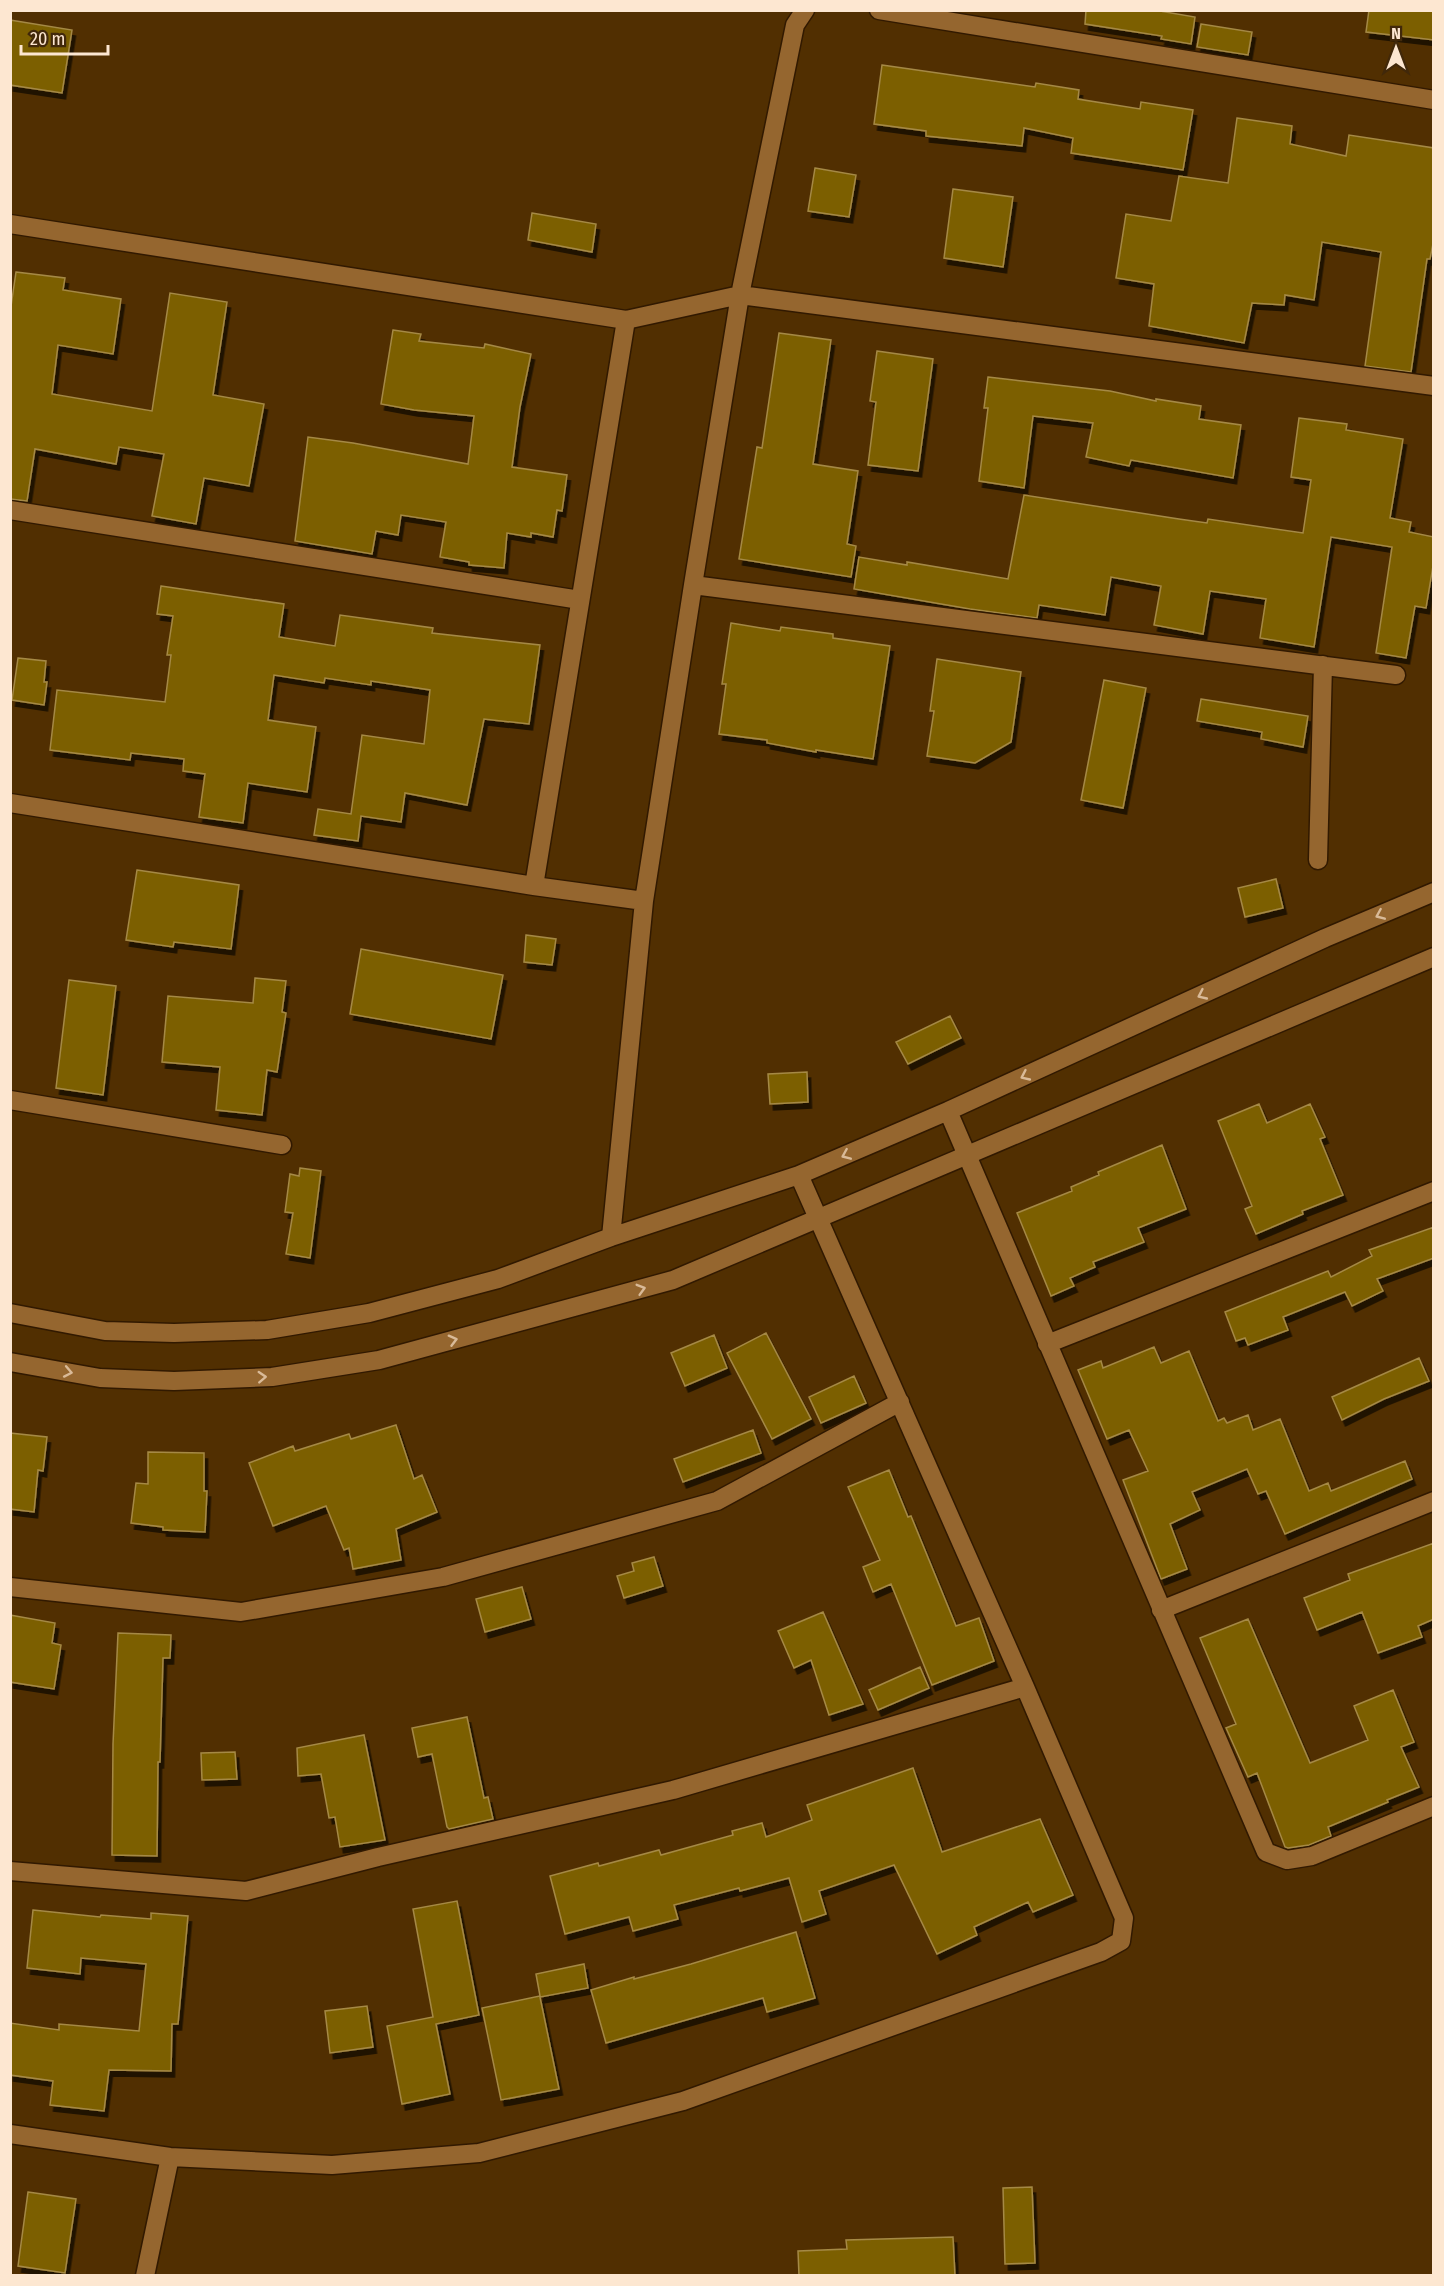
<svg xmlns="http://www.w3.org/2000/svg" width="1444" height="2286" viewBox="0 0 1444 2286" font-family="'Fira Sans Condensed',sans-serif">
  <defs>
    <filter id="shadow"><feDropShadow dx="3.5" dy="6" stdDeviation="0" flood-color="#0009"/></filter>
  </defs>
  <rect width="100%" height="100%" fill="#512f01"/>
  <path fill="#7c5f04" stroke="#a58945" stroke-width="1.5" filter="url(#shadow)" d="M 1086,10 L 1154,10 L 1195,17 L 1191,44 L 1161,39 L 1162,36 L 1085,24 Z
    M 1369,10 L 1434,10 L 1434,40 L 1366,32 Z
    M 10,20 L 72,30 L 62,93 L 10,85 Z
    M 1201,24 L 1252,32 L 1248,55 L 1197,47 Z
    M 882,65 L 1035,87 L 1036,83 L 1079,90 L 1078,99 L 1140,109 L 1141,102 L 1193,110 L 1183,170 L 1071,153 L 1073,138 L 1024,128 L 1022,146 L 926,136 L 926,131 L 874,124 Z
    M 1237,118 L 1292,126 L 1290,144 L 1346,156 L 1349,135 L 1434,148 L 1434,239 L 1430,259 L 1427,259 L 1411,372 L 1365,366 L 1381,252 L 1322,242 L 1314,300 L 1285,295 L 1284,305 L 1252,303 L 1244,343 L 1149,326 L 1154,284 L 1116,278 L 1126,214 L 1171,221 L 1179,176 L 1228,183 Z
    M 815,168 L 856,175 L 849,217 L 808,211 Z
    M 953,189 L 1013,197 L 1003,267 L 944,258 Z
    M 532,213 L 596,224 L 592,252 L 528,240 Z
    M 16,272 L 65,278 L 63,290 L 121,299 L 113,354 L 58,345 L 52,394 L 152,411 L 170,293 L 227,302 L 213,395 L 264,404 L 249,486 L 204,478 L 196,524 L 152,516 L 164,454 L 119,447 L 116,464 L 35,449 L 27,501 L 10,499 L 10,313 Z
    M 393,330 L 421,334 L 419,341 L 484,348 L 485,344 L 531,354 L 520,407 L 512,467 L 567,475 L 562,511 L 557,510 L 553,537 L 531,533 L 531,537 L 507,533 L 504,568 L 469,565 L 469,562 L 440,557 L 446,522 L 401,515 L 398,535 L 376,531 L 372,554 L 295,541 L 308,437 L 353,443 L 468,464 L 474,416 L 414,410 L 381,404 Z
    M 779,333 L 831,340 L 813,464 L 858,471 L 847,544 L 856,546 L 851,577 L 739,559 L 757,447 L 762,448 Z
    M 877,351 L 933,359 L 918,471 L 868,465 L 876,402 L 870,401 Z
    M 988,377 L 1110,391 L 1156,401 L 1156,399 L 1201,406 L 1199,419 L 1241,425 L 1233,478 L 1131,460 L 1129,466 L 1086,457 L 1093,423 L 1033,416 L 1024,488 L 979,481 L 988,408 L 984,408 Z
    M 1299,418 L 1347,424 L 1346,430 L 1403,439 L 1390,518 L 1411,522 L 1409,532 L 1434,537 L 1434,560 L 1426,608 L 1415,606 L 1406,658 L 1376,653 L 1392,547 L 1331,537 L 1314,647 L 1260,638 L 1266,599 L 1210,591 L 1203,634 L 1154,625 L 1161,586 L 1111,577 L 1105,615 L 1039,605 L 1037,618 L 970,609 L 854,589 L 859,557 L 907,565 L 907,562 L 1008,579 L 1024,495 L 1179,519 L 1207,523 L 1208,519 L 1303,533 L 1311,480 L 1291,477 Z
    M 161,586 L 284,604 L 279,637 L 335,646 L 340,615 L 433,628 L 432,633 L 540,645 L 529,724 L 484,719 L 467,805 L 405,793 L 401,822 L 361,816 L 358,841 L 314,835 L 318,809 L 351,814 L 362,735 L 424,744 L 430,690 L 371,681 L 371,685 L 325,678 L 324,683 L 274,675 L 268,720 L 316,727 L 307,792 L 248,783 L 243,823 L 199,817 L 205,774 L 183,771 L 184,759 L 131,753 L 130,760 L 50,750 L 57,690 L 165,702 L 171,655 L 167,655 L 173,616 L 157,614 Z
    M 731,623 L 780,631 L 781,627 L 833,634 L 833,638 L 890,646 L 873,759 L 816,750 L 816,752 L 767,743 L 767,740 L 719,734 L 726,684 L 722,684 Z
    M 18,658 L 46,661 L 44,682 L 47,682 L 44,705 L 12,700 Z
    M 937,659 L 1021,672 L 1011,742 L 975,763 L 927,756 L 934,711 L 930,711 Z
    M 1104,680 L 1146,688 L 1123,808 L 1081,800 Z
    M 1201,699 L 1308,716 L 1303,747 L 1261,739 L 1262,732 L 1197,721 Z
    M 137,870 L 239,885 L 231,949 L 174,942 L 173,947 L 126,940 Z
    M 1276,879 L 1283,908 L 1245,917 L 1238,888 Z
    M 526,935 L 556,939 L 552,965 L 524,962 Z
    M 361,949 L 503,975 L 491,1039 L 350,1014 Z
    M 255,978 L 286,981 L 282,1012 L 286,1013 L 277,1072 L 267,1070 L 262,1115 L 216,1110 L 220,1067 L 162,1062 L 168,996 L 253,1003 Z
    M 69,980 L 116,986 L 103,1095 L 56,1088 Z
    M 950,1016 L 961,1038 L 908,1064 L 896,1042 Z
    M 807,1072 L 808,1102 L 770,1104 L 768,1074 Z
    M 1259,1104 L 1267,1123 L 1310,1104 L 1325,1137 L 1320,1139 L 1343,1195 L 1302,1211 L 1303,1214 L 1256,1234 L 1245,1209 L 1252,1206 L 1218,1121 Z
    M 1162,1145 L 1186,1209 L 1138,1228 L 1144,1242 L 1093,1262 L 1095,1267 L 1070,1278 L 1074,1286 L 1051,1296 L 1017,1213 L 1072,1191 L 1071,1187 L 1099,1175 L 1098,1172 Z
    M 300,1168 L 321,1171 L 310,1258 L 286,1254 L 293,1213 L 285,1212 L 290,1174 L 299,1176 Z
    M 1434,1227 L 1434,1258 L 1377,1279 L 1383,1291 L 1352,1306 L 1345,1292 L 1283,1317 L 1288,1330 L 1248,1345 L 1245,1338 L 1236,1341 L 1225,1312 L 1328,1271 L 1331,1277 L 1372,1256 L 1369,1250 Z
    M 766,1333 L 811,1419 L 772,1439 L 727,1353 Z
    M 714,1335 L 727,1368 L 685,1386 L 671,1353 Z
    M 1154,1347 L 1161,1363 L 1189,1351 L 1218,1421 L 1224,1418 L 1227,1423 L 1248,1415 L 1253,1430 L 1280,1419 L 1309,1491 L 1328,1483 L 1331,1491 L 1405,1461 L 1412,1479 L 1285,1534 L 1266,1491 L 1258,1494 L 1247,1469 L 1192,1492 L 1200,1510 L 1170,1524 L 1187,1569 L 1161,1579 L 1123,1480 L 1148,1471 L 1129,1430 L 1107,1439 L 1078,1370 L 1101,1361 L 1103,1368 Z
    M 1419,1358 L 1429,1381 L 1384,1399 L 1342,1420 L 1332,1397 Z
    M 854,1376 L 866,1403 L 821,1423 L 809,1397 Z
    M 396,1425 L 414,1479 L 422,1475 L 437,1512 L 396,1529 L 401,1560 L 353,1569 L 349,1548 L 344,1550 L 326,1506 L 273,1526 L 249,1463 L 293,1446 L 295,1451 L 349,1434 L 351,1439 Z
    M 753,1430 L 761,1453 L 683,1482 L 674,1459 Z
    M 10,1433 L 47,1437 L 43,1471 L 38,1470 L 34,1512 L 10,1509 Z
    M 148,1452 L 204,1453 L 204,1491 L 207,1491 L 205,1532 L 163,1530 L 163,1527 L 131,1523 L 136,1483 L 148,1484 Z
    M 889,1470 L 908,1517 L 911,1516 L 956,1626 L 979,1618 L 994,1661 L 932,1685 L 891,1584 L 873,1592 L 863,1567 L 880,1560 L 848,1487 Z
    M 1434,1543 L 1434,1619 L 1418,1626 L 1422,1637 L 1378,1653 L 1362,1612 L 1317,1630 L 1304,1598 L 1350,1580 L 1348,1574 Z
    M 654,1557 L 663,1586 L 624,1598 L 617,1576 L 634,1571 L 632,1563 Z
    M 522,1587 L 531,1619 L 485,1632 L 476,1599 Z
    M 823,1612 L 863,1704 L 829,1715 L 811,1660 L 794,1668 L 778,1631 Z
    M 10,1615 L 55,1623 L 52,1643 L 61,1645 L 54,1689 L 10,1682 Z
    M 1248,1619 L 1310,1763 L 1368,1740 L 1354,1706 L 1393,1690 L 1414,1742 L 1401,1747 L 1419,1787 L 1387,1800 L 1388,1802 L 1328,1827 L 1331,1836 L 1309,1845 L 1288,1848 L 1285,1847 L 1257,1773 L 1248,1777 L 1226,1728 L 1236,1724 L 1200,1638 Z
    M 118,1633 L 171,1635 L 170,1658 L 163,1658 L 160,1762 L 158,1762 L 157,1856 L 112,1855 L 113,1744 Z
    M 920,1667 L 929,1688 L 878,1710 L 869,1690 Z
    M 467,1717 L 484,1798 L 488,1797 L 493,1819 L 449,1829 L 447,1827 L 432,1754 L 418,1757 L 412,1728 Z
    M 364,1735 L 385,1840 L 340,1847 L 335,1817 L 329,1818 L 321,1774 L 298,1776 L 297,1748 Z
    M 235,1752 L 237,1779 L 202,1780 L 201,1753 Z
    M 913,1768 L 942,1852 L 1040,1819 L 1073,1895 L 1033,1912 L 1028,1902 L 974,1927 L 977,1935 L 937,1954 L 894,1865 L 819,1891 L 826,1914 L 802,1922 L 789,1878 L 740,1891 L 739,1888 L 674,1905 L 678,1919 L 633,1931 L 629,1917 L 565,1934 L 550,1876 L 598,1863 L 599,1866 L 659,1850 L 661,1855 L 733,1835 L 732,1831 L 762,1823 L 766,1837 L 812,1820 L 807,1805 Z
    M 457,1901 L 479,2015 L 436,2024 L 450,2094 L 402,2104 L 387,2026 L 433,2017 L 413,1909 Z
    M 33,1910 L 100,1917 L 101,1915 L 151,1919 L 151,1913 L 188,1916 L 178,2024 L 172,2024 L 171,2071 L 109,2070 L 104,2111 L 50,2105 L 53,2081 L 10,2075 L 10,2023 L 59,2030 L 59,2024 L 139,2031 L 146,1964 L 81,1958 L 80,1974 L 27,1968 Z
    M 796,1932 L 815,1998 L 767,2012 L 763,1998 L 606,2043 L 591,1990 L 634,1977 L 634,1979 L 691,1964 Z
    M 584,1964 L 588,1988 L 540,1997 L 559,2089 L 501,2100 L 482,2008 L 540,1996 L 536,1974 Z
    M 367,2006 L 373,2047 L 330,2053 L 325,2011 Z
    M 1032,2187 L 1035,2263 L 1005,2264 L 1003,2188 Z
    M 28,2192 L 76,2199 L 65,2273 L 18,2266 Z
    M 953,2237 L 955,2276 L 799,2276 L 798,2251 L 847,2249 L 846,2240 Z"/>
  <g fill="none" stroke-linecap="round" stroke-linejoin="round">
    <g stroke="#311900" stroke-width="21">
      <path id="minor" d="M 879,10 L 1434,100
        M 10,224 L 626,320 L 740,295 L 1434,386
        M 10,510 L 580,600
        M 693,585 L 1396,675
        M 10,803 L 534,886 L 644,901
        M 1318,860 L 1323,665
        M 534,886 L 626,320
        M 10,1100 L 282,1145
        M 948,1111 L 1266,1852 L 1287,1860 L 1312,1856 L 1434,1806
        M 611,1237 L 644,901 L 693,585 L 740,295 L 795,25 L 805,10
        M 10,1313 L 105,1331 L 174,1333 L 267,1330 L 369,1313 L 498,1279 L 611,1237 L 799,1175 L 948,1111 L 1325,938 L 1434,892
        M 1047,1344 L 1434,1191
        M 10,1362 L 100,1378 L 174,1381 L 272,1377 L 379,1360 L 673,1280 L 1434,957
        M 10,1587 L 241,1612 L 443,1577 L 717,1501 L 900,1402
        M 1161,1610 L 1434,1501
        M 10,1871 L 246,1891 L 378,1857 L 673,1790 L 1025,1687
        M 10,2134 L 170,2157 L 332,2165 L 479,2153 L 683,2101 L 1101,1952 L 1121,1941 L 1124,1918 L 1025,1687 L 799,1175
        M 145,2276 L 170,2157"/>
    </g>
    <use href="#minor" stroke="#95662f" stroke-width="18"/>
  </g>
  <defs><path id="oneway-chevron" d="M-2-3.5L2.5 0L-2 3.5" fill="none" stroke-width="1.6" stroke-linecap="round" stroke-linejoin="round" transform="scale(1.5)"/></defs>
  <g stroke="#d9ba98">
    <use href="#oneway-chevron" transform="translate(1380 915) rotate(157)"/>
    <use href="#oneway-chevron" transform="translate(1202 995) rotate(155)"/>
    <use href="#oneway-chevron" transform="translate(1025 1076) rotate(155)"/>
    <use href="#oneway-chevron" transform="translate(846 1155) rotate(157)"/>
    <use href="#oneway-chevron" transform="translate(641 1289) rotate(-16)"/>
    <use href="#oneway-chevron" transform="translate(453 1340) rotate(-15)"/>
    <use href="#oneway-chevron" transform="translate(68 1372) rotate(11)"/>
    <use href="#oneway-chevron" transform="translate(262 1377) rotate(-3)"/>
  </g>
  <rect width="1444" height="2286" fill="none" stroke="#fde7d1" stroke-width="24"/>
  <g transform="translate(1396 48)" stroke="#41280a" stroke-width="4.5" paint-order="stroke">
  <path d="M0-4.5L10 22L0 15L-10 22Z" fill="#fde7d1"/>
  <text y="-9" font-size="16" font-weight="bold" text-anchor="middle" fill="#fde7d1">N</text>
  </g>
  <path d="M21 45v9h87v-9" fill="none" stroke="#fde7d1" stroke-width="3"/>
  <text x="30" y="45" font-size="18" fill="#fde7d1" stroke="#41280a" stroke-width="4.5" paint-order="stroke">20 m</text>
</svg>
